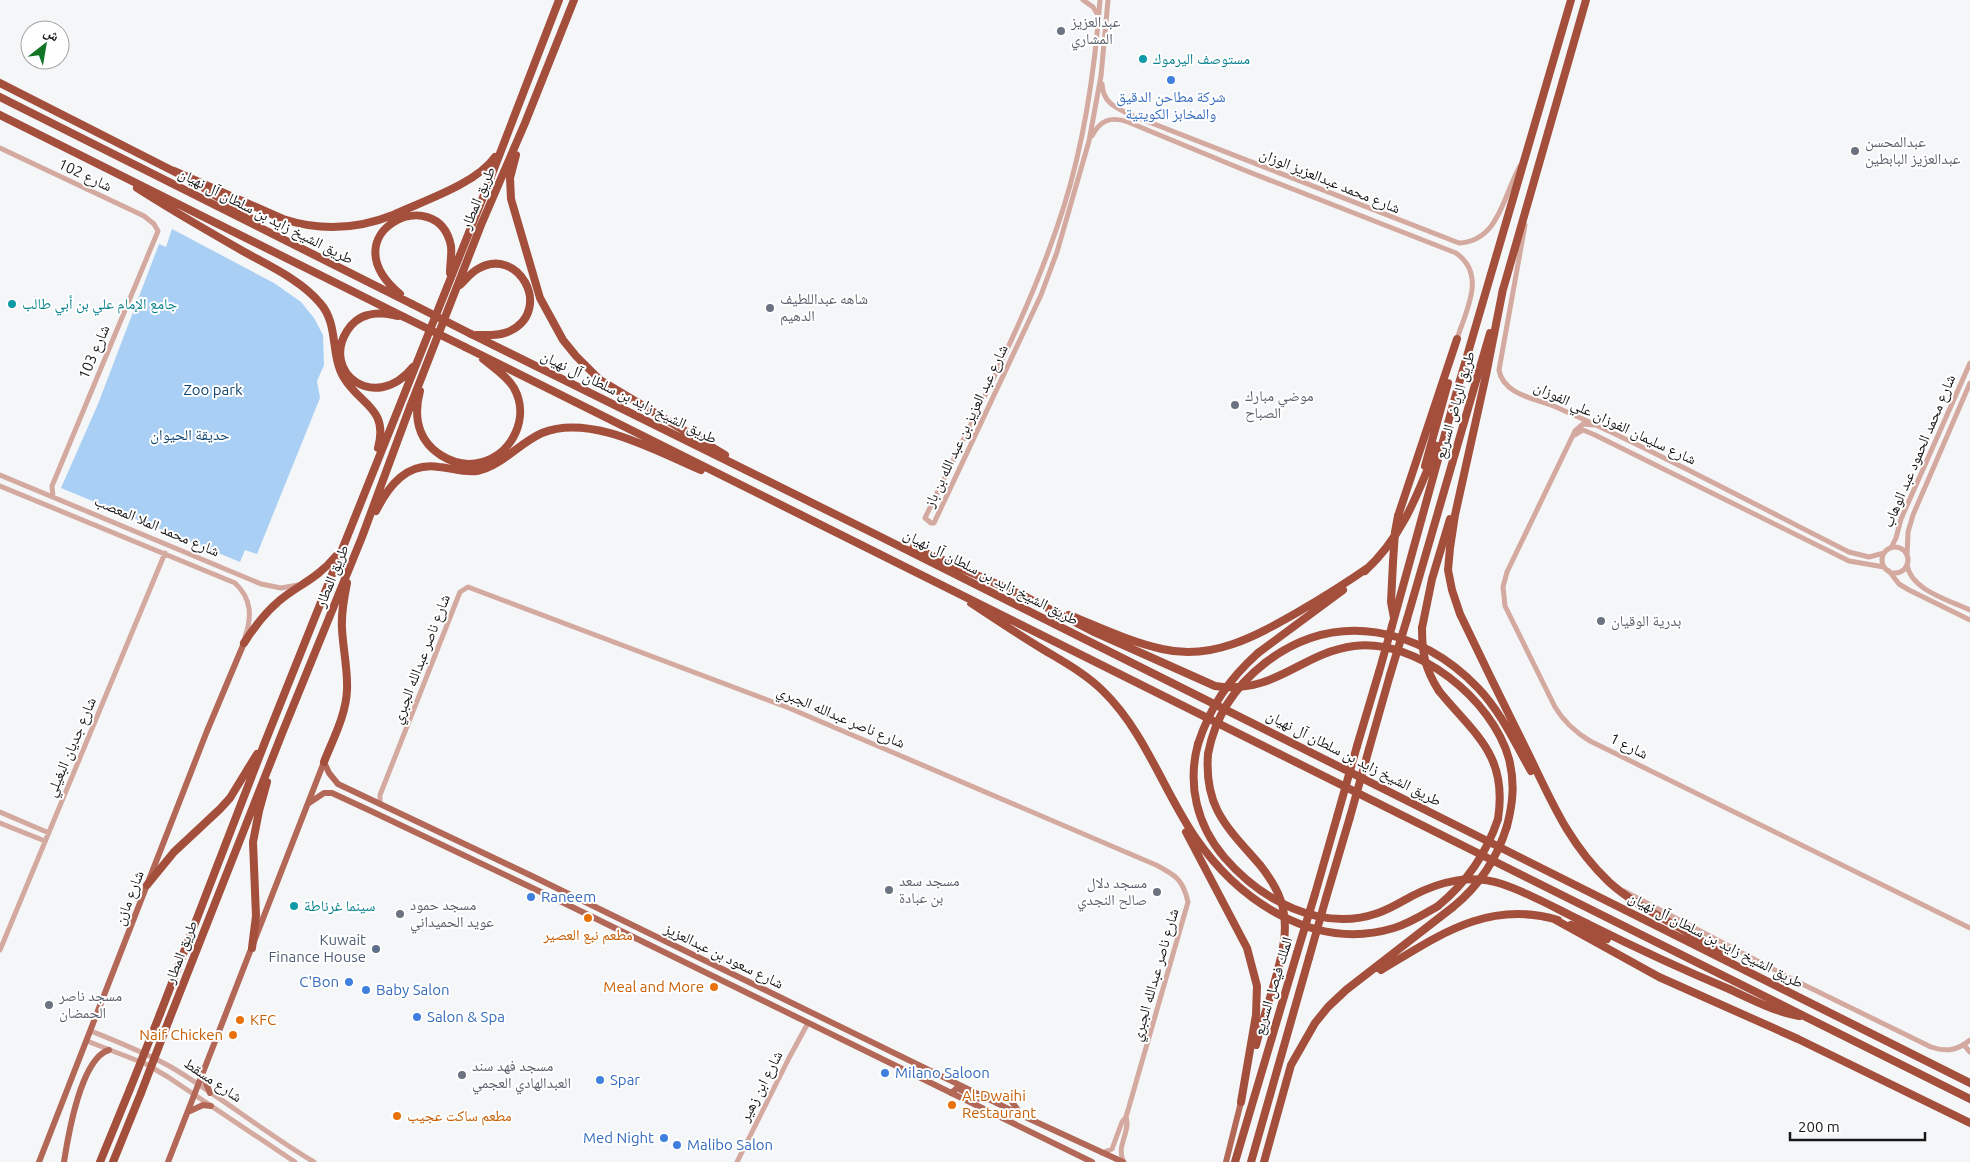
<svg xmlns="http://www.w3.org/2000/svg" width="1970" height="1162" viewBox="0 0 1970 1162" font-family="Ubuntu,'Noto Naskh Arabic',sans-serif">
  <rect width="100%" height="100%" fill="#f4f6f8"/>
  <path fill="#a9cff5" d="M 172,229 L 274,283 L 301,302 L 314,318 L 323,335 L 324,365 L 317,381 L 320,398 L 257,554 L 245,550 L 240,562 L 61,488 L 98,404 L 159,244 L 166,247 Z"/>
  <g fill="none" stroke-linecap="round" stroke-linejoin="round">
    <path stroke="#d4a99f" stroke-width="5" d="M 1083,0 L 1093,7 L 1098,15
      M 1100,0 C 1095,67 1084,142 1064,206 C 1030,315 974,415 925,518 L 931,523 L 934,523 L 1041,295 L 1057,252 L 1089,141 L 1101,76 L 1108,0
      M 1102,84 C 1103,103 1116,108 1131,115 L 1459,243 C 1499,241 1503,196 1520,166
      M 1092,136 C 1100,120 1111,116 1128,122 L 1244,170 L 1456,253 C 1487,275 1466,310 1457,339
      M 0,148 L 144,216 L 154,224 L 158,231 L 52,486 L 53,497
      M 1525,225 L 1499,370 C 1503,395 1537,399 1556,407 C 1656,451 1752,503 1849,552 L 1869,557 L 1884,553
      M 1594,425 L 1583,424 L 1575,431 L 1507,572 L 1503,587 L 1505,606 L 1555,707 C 1564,722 1575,732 1590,741 L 1970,928
      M 1575,435 L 1583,430 L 1595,435 L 1849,561 L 1884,567
      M 0,475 L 261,584 L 281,588 L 298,585
      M 0,486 L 235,583 C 252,599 252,617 245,637
      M1882 560a13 13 0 1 1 26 0a13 13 0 1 1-26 0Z
      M 1891,548 L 1896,538 L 1901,519 L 1970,363
      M 1907,556 L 1908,532 L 1913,515 L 1970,383
      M 1907,564 C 1910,590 1949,600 1970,610
      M 1889,571 L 1899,584 L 1909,590 L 1970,620
      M 380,804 L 380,795 L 460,592 L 468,587 L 789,708 L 1156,865 C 1175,875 1183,879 1188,902 L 1126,1117 L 1122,1122 L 1112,1149 L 1102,1153
      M 0,812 L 49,833
      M 0,823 L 45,841
      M 1624,891 L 1792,979 L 1931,1047 C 1946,1052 1957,1051 1970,1040
      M 0,950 L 165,553
      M 91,1031 C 118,1042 146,1053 171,1067 C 220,1096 265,1133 314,1162
      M 87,1041 L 146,1064 L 168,1077 L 295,1162
      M 1964,1045 L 1970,1052
      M 737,1162 L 789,1058 L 808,1023
      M 1124,1162 C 1115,1147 1131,1132 1126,1117"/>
    <path stroke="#b26757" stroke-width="6" d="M 324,762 L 329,773 L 338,784 L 534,877 L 1021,1115 L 1123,1162
      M 309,803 L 324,793 L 332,793 L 373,812 L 564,903 L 1092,1162
      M 203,1076 L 210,1093
      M 951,1093 L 957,1088 L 977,1098 L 984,1100
      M 1008,1096 L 1019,1112
      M 190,1111 L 203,1105 L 211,1106
      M 39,1162 L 207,731 L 244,643
      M 64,1162 C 68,1136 81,1058 109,1050
      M 168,1162 L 324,762
      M 1226,1162 L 1241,1102"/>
    <path stroke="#a44e3c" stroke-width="8" d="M 0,83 L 177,173
      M 0,97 L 412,304
      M 0,115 L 404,317
      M 516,155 L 510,178 L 511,199 L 540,298 L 563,340 L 576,356 L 600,380 L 725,455
      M 174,171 L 283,219 C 320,231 358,229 393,215 C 423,201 476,184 495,157
      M 137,188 C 171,210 206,230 241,250 C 267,265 300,279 320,303 C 339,324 330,355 344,378 C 360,405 389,408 378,448
      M 205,189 L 260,224
      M 460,285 C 465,280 470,274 476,270 C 518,243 554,310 510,331 C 500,336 487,335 476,335
      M 1503,289 L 1486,375 L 1455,515 L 1450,548 L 1448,570 L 1452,590 L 1460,614 C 1482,660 1504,705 1527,751 C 1551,800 1568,843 1609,882 C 1642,912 1686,927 1721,954
      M 1502,293 L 1586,0
      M 400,294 C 327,233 438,180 451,246 C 452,255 450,264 450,273
      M 398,316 C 388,314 378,312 368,315 C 359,317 351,324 347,331 C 321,372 375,414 413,367
      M 471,334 L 883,538 L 1970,1083
      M 465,347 L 1970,1099
      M 420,391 C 417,402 416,411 418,422 C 423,450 454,470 482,462 C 513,453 530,417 514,388 C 507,376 494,368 483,359
      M 1425,466 L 1448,383
      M 376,511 C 389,485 407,462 439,467 C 452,468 464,473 477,471 C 502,466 519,443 542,433 C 590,413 656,451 701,470
      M 1398,516 L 1457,339
      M 913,548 L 938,558 L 1026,597
      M 1393,562 L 1391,602 L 1394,618
      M 1365,571 C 1403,536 1418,493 1437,446
      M 1022,595 L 1092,631 L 1215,686 C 1276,695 1300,653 1354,646 C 1417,638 1493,700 1509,759 C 1515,783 1513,803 1507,826
      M 971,603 C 995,619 1019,635 1044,650 C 1064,662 1086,674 1103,691 C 1145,732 1163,790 1195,837 C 1239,901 1314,952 1394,928 C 1410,923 1424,914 1438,906
      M 1069,615 C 1099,627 1130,642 1162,649 C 1212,661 1256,636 1298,612 C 1322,598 1346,583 1369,567
      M 1407,619 L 1490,333
      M 1392,626 L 1458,387 L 1571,0
      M 1422,628 L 1432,579 L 1450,519
      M 244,643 C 256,624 269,607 288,594 C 307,581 320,575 336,556
      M 1258,653 L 1343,590
      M 1265,663 C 1335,609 1420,627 1478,688 C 1501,712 1515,743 1531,771
      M 1439,691 C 1475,735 1508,755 1498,819
      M 1198,744 C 1187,785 1197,825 1224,857 C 1261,900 1321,933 1378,913 C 1390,909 1401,902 1412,896 C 1441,881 1470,874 1502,884 C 1532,894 1560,911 1588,924 C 1634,947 1681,969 1729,989 C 1751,999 1775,1012 1799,1016
      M 1357,746 L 1379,672
      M 1369,749 L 1390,675
      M 1208,754 C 1204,808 1227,827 1260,865
      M 324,762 C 333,739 346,715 347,690 C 348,670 343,649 342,629 C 341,613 344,598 347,583
      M 1186,832 L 1247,948 L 1257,986 L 1256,1015 L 1241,1102
      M 147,885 L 174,852 L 220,809 L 230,798 L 257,754
      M 1315,894 L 1337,817
      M 1326,898 L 1350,817
      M 1554,919 L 1659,977 L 1798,1039 L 1970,1123
      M 1571,925 L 1607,939
      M 252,948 L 256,916 L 253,842 L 259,811 L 267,782
      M 1381,970 C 1438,936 1488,899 1558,920
      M 160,1014 L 265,742 L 482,200 L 559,0
      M 169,1020 L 283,731 L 362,537 L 410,407 L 481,225 L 525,123 L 574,0
      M 1256,1045 C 1265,1010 1279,976 1284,941
      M 100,1162 L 130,1089
      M 113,1162 L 141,1093
      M 1235,1162 L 1297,953
      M 1251,1162 L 1309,958
      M 1264,1162 L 1291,1065 L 1315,1023 L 1328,1007 L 1346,990 L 1453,907"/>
    <path stroke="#a44e3c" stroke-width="8" d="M 412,304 L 471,334
      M 404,317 L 465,347
      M 1393,562 L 1395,532 L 1398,516
      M 1422,628 C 1422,654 1425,669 1439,691
      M 1379,672 L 1392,626
      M 1390,675 L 1407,619
      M 1198,744 C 1210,707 1229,679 1258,653
      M 1208,754 C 1215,716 1234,687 1265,663
      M 1337,817 L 1357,746
      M 1350,817 L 1369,749
      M 1260,865 C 1279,889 1288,909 1284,941
      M 1438,906 C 1467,882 1486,855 1498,819
      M 1453,907 C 1480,885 1497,859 1507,826
      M 1297,953 L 1315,894
      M 1309,958 L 1326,898
      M 130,1089 L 160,1014
      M 141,1093 L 169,1020"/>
  </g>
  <g fill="#6b7280" stroke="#fff" stroke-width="2">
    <circle cx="1061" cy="31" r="5"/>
    <circle cx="1855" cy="151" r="5"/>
    <circle cx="770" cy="308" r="5"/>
    <circle cx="1235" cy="405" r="5"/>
    <circle cx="1601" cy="621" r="5"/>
    <circle cx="889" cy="890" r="5"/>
    <circle cx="1157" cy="892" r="5"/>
    <circle cx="400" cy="914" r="5"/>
    <circle cx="49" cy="1005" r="5"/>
    <circle cx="462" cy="1075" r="5"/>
  </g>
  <g fill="#0f9aa8" stroke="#fff" stroke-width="2">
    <circle cx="1143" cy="59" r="5"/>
    <circle cx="12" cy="304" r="5"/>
    <circle cx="294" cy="906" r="5"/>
  </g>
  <g fill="#3f7fe0" stroke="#fff" stroke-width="2">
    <circle cx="1171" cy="80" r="5"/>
    <circle cx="531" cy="897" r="5"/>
    <circle cx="349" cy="982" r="5"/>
    <circle cx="366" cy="990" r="5"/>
    <circle cx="417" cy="1017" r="5"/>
    <circle cx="885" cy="1073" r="5"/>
    <circle cx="600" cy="1080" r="5"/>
    <circle cx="664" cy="1138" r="5"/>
    <circle cx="677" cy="1145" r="5"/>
  </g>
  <g fill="#e8710a" stroke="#fff" stroke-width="2">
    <circle cx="588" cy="918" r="5"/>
    <circle cx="714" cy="987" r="5"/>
    <circle cx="240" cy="1020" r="5"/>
    <circle cx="233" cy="1035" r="5"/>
    <circle cx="952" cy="1105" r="5"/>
    <circle cx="397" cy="1116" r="5"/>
  </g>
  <circle fill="#5c6f8a" stroke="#fff" stroke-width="2" cx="376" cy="949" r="5"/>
  <g text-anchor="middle" stroke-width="4" stroke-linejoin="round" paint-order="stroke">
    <g font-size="15" fill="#5b616d" stroke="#fff" text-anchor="start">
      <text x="1071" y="27">عبدالعزيز<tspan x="1071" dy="17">المشاري</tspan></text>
      <text x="1865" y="147">عبدالمحسن<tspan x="1865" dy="17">عبدالعزيز البابطين</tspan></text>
      <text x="780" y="304">شاهه عبداللطيف<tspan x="780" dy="17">الدهيم</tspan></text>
      <text x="1245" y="401">موضي مبارك<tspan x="1245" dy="17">الصباح</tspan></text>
      <text x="1611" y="626">بدرية الوقيان</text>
      <text x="899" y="886">مسجد سعد<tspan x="899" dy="17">بن عبادة</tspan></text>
      <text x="1147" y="888" text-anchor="end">مسجد دلال<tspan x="1147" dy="17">صالح النجدي</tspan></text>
      <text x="410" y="910">مسجد حمود<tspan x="410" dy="17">عويد الحميداني</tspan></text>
      <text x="59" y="1001">مسجد ناصر<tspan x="59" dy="17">الحمضان</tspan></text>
      <text x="472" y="1071">مسجد فهد سند<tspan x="472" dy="17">العبدالهادي العجمي</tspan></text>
    </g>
    <g font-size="15" fill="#0d838f" stroke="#fff" text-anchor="start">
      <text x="1153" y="64">مستوصف اليرموك</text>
      <text x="22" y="309">جامع الإمام علي بن أبي طالب</text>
      <text x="304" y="911">سينما غرناطة</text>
    </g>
    <g font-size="15" fill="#366cbe" stroke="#fff" text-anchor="start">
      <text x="1171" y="102" text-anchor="middle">شركة مطاحن الدقيق<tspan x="1171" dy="17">والمخابز الكويتية</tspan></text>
      <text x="541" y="902">Raneem</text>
      <text x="339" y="987" text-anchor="end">C'Bon</text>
      <text x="376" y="995">Baby Salon</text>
      <text x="427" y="1022">Salon &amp; Spa</text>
      <text x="895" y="1078">Milano Saloon</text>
      <text x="610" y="1085">Spar</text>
      <text x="654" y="1143" text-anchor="end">Med Night</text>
      <text x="687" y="1150">Malibo Salon</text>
    </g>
    <g font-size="15" fill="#181819" stroke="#fff">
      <text transform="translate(85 175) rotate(25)" y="5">شارع 102</text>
      <text transform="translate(1330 181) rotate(22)" y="5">شارع محمد عبدالعزيز الوزان</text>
      <text transform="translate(478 198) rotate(-67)" y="5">طريق المطار</text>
      <text transform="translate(266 216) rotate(27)" y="5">طريق الشيخ زايد بن سلطان آل نهيان</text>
      <text transform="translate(94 352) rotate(-67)" y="5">شارع 103</text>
      <text transform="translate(629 397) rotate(26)" y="5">طريق الشيخ زايد بن سلطان آل نهيان</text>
      <text transform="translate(1455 405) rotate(-74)" y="5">طريق الرياض السريع</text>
      <text transform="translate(1615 423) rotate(25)" y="5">شارع سليمان الفوزان علي الفوزان</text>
      <text transform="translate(966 426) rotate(-65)" y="5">شارع عبد العزيز بن عبد الله بن باز</text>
      <text transform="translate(1919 451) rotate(-67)" y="5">شارع محمد الحمود عبد الوهاب</text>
      <text transform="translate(157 526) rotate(23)" y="5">شارع محمد الملا المعصب</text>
      <text transform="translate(332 576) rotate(-68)" y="5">طريق المطار</text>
      <text transform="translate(991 577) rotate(27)" y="5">طريق الشيخ زايد بن سلطان آل نهيان</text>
      <text transform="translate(421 659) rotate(-69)" y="5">شارع ناصر عبدالله الجبري</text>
      <text transform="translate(841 717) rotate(23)" y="5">شارع ناصر عبدالله الجبري</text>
      <text transform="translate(1629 746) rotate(26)" y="5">شارع 1</text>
      <text transform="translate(71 747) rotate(-67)" y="5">شارع جديان البغيلي</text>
      <text transform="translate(1354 758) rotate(27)" y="5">طريق الشيخ زايد بن سلطان آل نهيان</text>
      <text transform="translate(129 898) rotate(-69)" y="5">شارع مازن</text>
      <text transform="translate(1716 940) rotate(27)" y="5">طريق الشيخ زايد بن سلطان آل نهيان</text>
      <text transform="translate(181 952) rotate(-69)" y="5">طريق المطار</text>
      <text transform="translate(724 956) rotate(26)" y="5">شارع سعود بن عبدالعزيز</text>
      <text transform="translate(1155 975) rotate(-74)" y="5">شارع ناصر عبدالله الجبري</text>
      <text transform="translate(1273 986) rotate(-73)" y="5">الملك فيصل السريع</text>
      <text transform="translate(213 1080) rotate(34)" y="5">شارع مسقط</text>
      <text transform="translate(761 1086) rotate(-63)" y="5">شارع ابن زهير</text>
    </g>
    <g font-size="15" fill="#12446e" stroke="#fff">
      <text x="213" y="395">Zoo park</text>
      <text x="190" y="440">حديقة الحيوان</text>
    </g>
    <g font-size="15" fill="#c56008" stroke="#fff" text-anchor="start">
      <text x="588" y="940" text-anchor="middle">مطعم نبع العصير</text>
      <text x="704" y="992" text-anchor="end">Meal and More</text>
      <text x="250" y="1025">KFC</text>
      <text x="223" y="1040" text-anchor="end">Naif Chicken</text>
      <text x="962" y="1101">Al-Dwaihi<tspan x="962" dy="17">Restaurant</tspan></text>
      <text x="407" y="1121">مطعم ساكت عجيب</text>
    </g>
    <g font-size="15" fill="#4e5e75" stroke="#fff" text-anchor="end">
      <text x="366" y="945">Kuwait<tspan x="366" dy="17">Finance House</tspan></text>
    </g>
  </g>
  <g transform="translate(45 45) rotate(31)"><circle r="24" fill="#ffffff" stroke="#a3a3a3"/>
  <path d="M0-4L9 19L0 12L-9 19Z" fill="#117526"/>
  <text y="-8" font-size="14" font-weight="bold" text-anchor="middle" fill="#181819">ش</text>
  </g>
  <path d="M1790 1132v8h135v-8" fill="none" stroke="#181819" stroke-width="2.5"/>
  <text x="1798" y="1132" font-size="15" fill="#181819" stroke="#ffffff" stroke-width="4" paint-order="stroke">200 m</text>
</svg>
